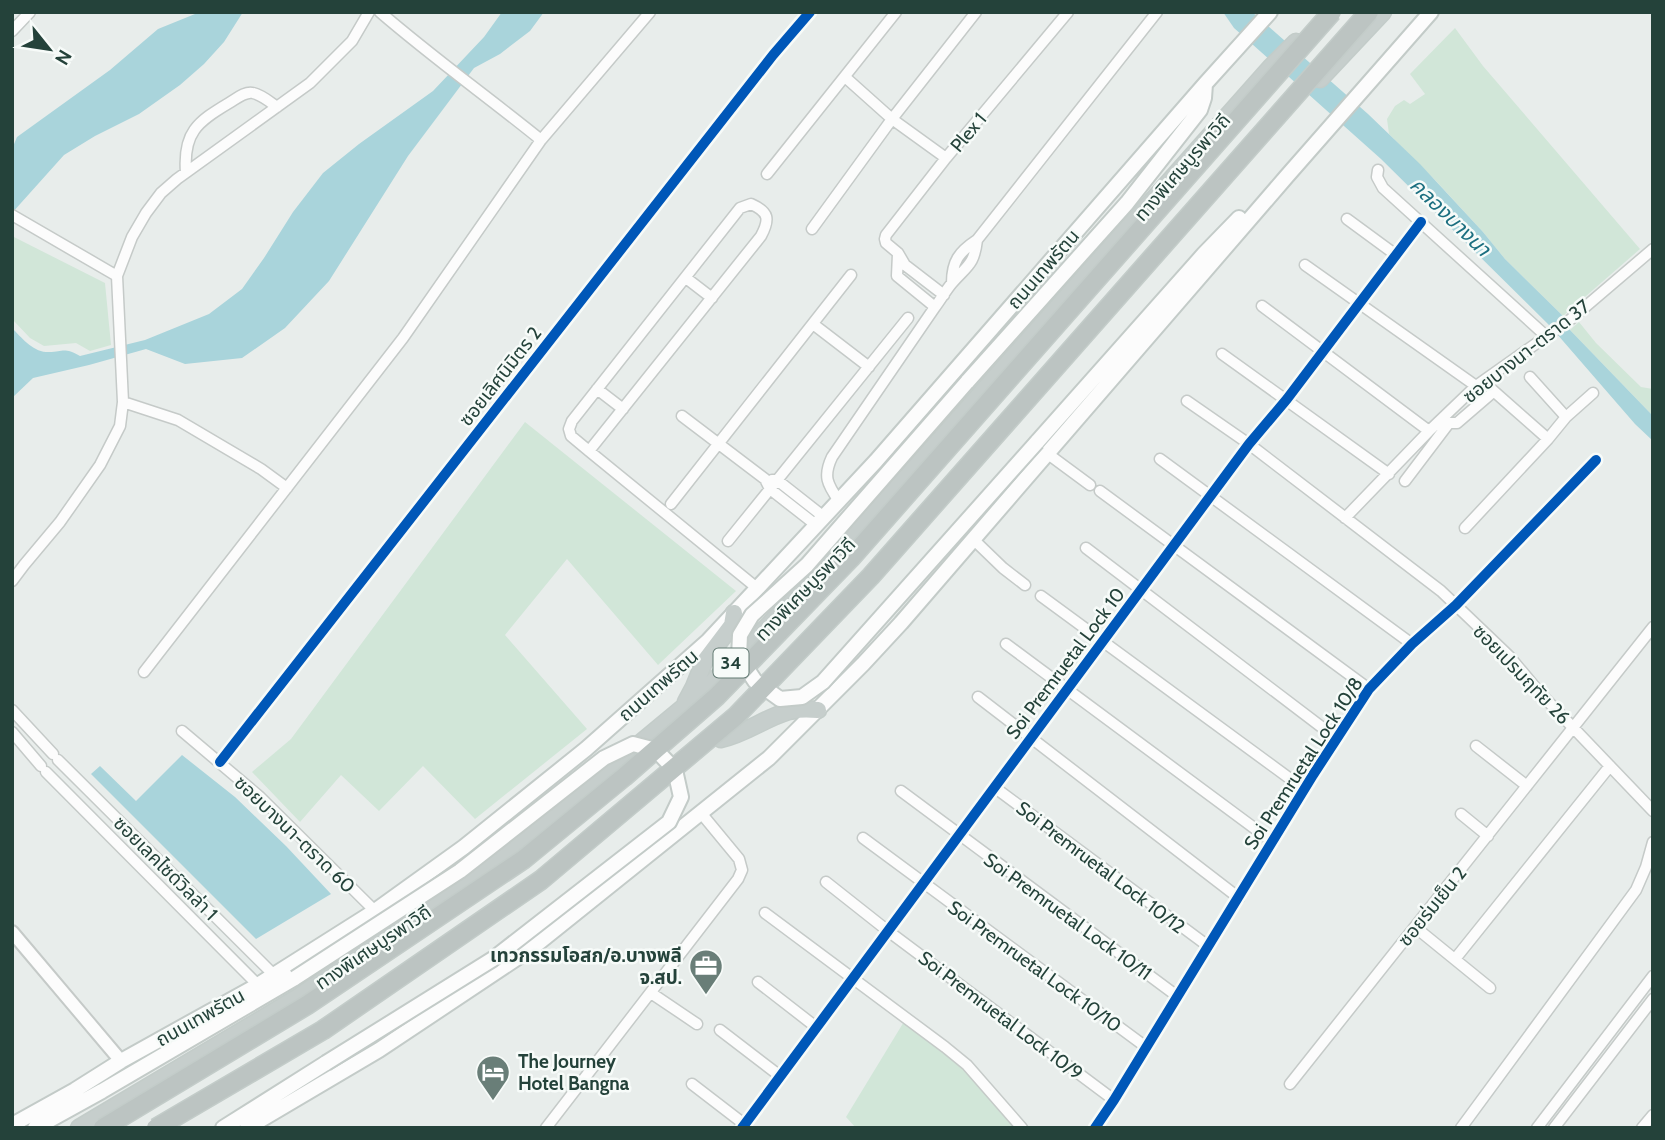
<svg xmlns="http://www.w3.org/2000/svg" width="1665" height="1140" viewBox="0 0 1665 1140" font-family="Cabin,'Noto Sans Thai',sans-serif">
  <rect width="100%" height="100%" fill="#e8edeb"/>
  <path fill="#d1e6d8" d="M 1455,28 L 1483,66 L 1640,249 L 1563,316 L 1505,259 L 1483,232 L 1437,182 L 1389,134 L 1387,119 L 1395,106 L 1404,100 L 1410,104 L 1425,94 L 1410,74 Z
    M 12,236 L 105,283 L 111,345 L 90,351 L 76,343 L 44,346 L 30,338 L 13,320 Z
    M 1579,322 L 1596,343 L 1641,387 L 1653,389 L 1653,416 L 1570,330 Z
    M 525,422 L 736,591 L 658,665 L 567,559 L 505,635 L 587,729 L 475,819 L 423,766 L 379,811 L 341,775 L 300,822 L 252,772 L 291,739 Z
    M 905,1020 L 945,1047 L 1017,1128 L 856,1128 L 846,1117 Z"/>
  <path fill="#a9d4db" d="M 196,12 L 243,12 L 224,42 L 204,64 L 180,85 L 139,114 L 95,136 L 64,155 L 12,213 L 12,149 L 17,137 L 110,70 L 158,29 L 195,14 Z
    M 502,12 L 544,12 L 530,31 L 500,54 L 474,68 L 408,156 L 329,281 L 285,328 L 242,358 L 185,364 L 146,349 L 89,365 L 33,378 L 12,398 L 12,328 C 21,337 32,351 46,352 C 63,353 62,346 80,356 L 145,340 L 209,314 L 242,289 L 264,258 L 293,212 L 323,173 L 359,144 L 433,91 L 484,37 Z
    M 1223,12 L 1252,12 L 1368,114 L 1420,164 L 1483,232 L 1505,259 L 1563,316 L 1570,330 L 1653,416 L 1653,441 L 1635,424 L 1550,326 L 1381,159 L 1234,28 Z
    M 182,755 L 235,797 L 286,846 L 331,894 L 256,939 L 91,774 L 100,766 L 136,801 Z"/>
  <g fill="none" stroke-linecap="round" stroke-linejoin="round">
    <g stroke="#c5cac8" stroke-width="13">
      <path id="minor" d="M 380,12 C 432,57 488,97 541,140
        M 12,31 L 30,12
        M 845,77 L 892,119 L 946,158
        M 1378,170 L 1377,177 L 1383,188 L 1546,336
        M 186,172 C 183,133 197,122 229,103 C 236,99 245,91 253,93 C 262,95 270,102 277,107
        M 767,174 L 896,12
        M 12,215 L 117,276
        M 1347,219 L 1396,255
        M 812,229 L 892,119 L 976,12
        M 898,254 L 897,276 L 935,307
        M 1305,265 L 1476,386
        M 686,278 L 712,298
        M 952,283 C 952,261 959,252 977,240 L 1157,12
        M 944,295 L 905,265 L 898,253 L 886,243 L 885,239 L 886,235 L 946,158 L 1068,12
        M 1262,306 L 1429,431
        M 813,324 L 869,367
        M 1222,354 L 1389,474
        M 1530,377 L 1566,417
        M 1489,387 L 1548,439
        M 597,389 L 623,409
        M 1187,401 L 1249,444 L 1441,591 L 1509,656 L 1540,693 L 1653,811
        M 123,402 L 178,420 L 261,469 L 287,488
        M 682,416 L 765,479 L 770,489 L 816,525
        M 589,451 L 761,236 C 770,219 769,212 751,204 L 740,208 L 572,421 L 569,429 L 571,436 L 589,451 L 757,588
        M 1048,454 L 1090,485
        M 1160,459 L 1412,644
        M 772,480 L 777,480 L 824,517
        M 1405,481 L 1449,423 L 1457,423 L 1493,392
        M 1100,491 L 1369,689
        M 839,501 C 827,484 823,476 832,457 L 935,307 C 941,299 946,290 952,283 C 968,265 974,265 977,240
        M 671,504 L 851,275
        M 1345,518 L 1429,431 L 1476,386 L 1571,319 L 1653,249
        M 1465,528 L 1548,439 L 1566,417 L 1593,393
        M 974,540 L 1003,568 L 1025,585
        M 728,541 L 908,318
        M 1086,548 L 1336,738
        M 12,581 L 24,565 L 60,522 L 100,465 L 120,426 L 123,402 L 117,276 L 132,237 L 146,213 L 161,193 L 177,179 L 310,83 L 352,41 L 369,12
        M 1041,596 L 1304,789
        M 1006,644 L 1273,842
        M 144,672 L 403,338 L 541,140 L 650,12
        M 978,697 L 1239,898
        M 12,710 L 53,754
        M 182,731 L 260,797 L 375,911
        M 12,732 L 41,766
        M 1476,746 L 1527,786
        M 58,760 L 274,975
        M 220,762 L 773,55 L 810,12
        M 46,772 L 258,985
        M 994,787 L 1208,946
        M 901,791 L 1177,996
        M 1461,814 L 1488,836
        M 863,838 L 1146,1047
        M 826,882 L 888,931 L 1114,1100
        M 765,913 L 945,1047 L 967,1065 L 1022,1128
        M 1415,927 L 1490,988
        M 1455,959 L 1610,766
        M 758,982 L 816,1027
        M 651,993 L 697,1024
        M 720,1030 L 780,1076
        M 692,1084 L 744,1124
        M 1290,1084 L 1653,627
        M 546,1128 L 738,879 L 742,870 L 739,859 L 701,813
        M 742,1128 L 1249,444 L 1287,399 L 1421,222
        M 1095,1128 L 1114,1100 L 1313,775 L 1369,689 L 1412,644 L 1456,605 L 1596,460
        M 1461,1128 L 1636,890 L 1646,867 L 1653,842
        M 1537,1128 L 1653,976
        M 1554,1128 L 1653,999
        M 1642,1128 L 1653,1115"/>
    </g>
    <g stroke="#c5cac8" stroke-width="16">
      <path id="tertiary" d="M 12,932 L 121,1061"/>
    </g>
    <g stroke="#c3cbc8" stroke-width="18">
      <path id="secondary" d="M 967,382 L 1127,203 L 1200,110 L 1204,98 L 1205,84
        M 1037,442 L 1204,254 L 1239,218
        M 12,1125 L 75,1090 L 121,1061 L 258,985 L 375,911 L 464,847 L 586,749 L 708,641 L 876,461 L 1205,84 L 1270,12
        M 35,1128 L 102,1091 L 295,978
        M 223,1128 L 326,1063
        M 247,1128 L 379,1050 L 532,948 L 769,758 L 863,664 L 901,623 L 1287,176 L 1431,12"/>
    </g>
    <g stroke="#c3ccc9" stroke-width="19">
      <path id="trunk" d="M 1320,79 L 1383,12
        M 686,702 L 694,687 L 704,662 L 732,625 L 734,613
        M 721,739 C 745,734 765,718 789,711 C 799,709 808,709 818,710
        M 79,1128 L 300,996 L 515,847 L 708,687 L 842,550 L 1270,68 L 1296,42"/>
    </g>
    <use href="#minor" stroke="#fcfcfc" stroke-width="10"/>
    <use href="#tertiary" stroke="#fcfcfc" stroke-width="12"/>
    <use href="#secondary" stroke="#fcfcfc" stroke-width="14"/>
    <use href="#trunk" stroke="#c6cecc" stroke-width="16"/>
    <g stroke="#c3cbc8" stroke-width="18" stroke-linecap="butt">
      <path id="secondary-bridge" d="M 967,382 L 807,565 L 752,615 L 740,635 L 739,657 L 755,681 L 780,699 L 802,697 L 823,682 L 1037,442
        M 295,978 L 460,871 L 604,758 L 633,744 L 656,750 L 675,770 L 681,797 L 669,822 L 493,959 L 326,1063"/>
    </g>
    <g stroke="#c3ccc9" stroke-width="21" stroke-linecap="butt">
      <path id="motorway-bridge" d="M 103,1128 L 307,1005 L 524,859 L 624,777 L 717,696 L 851,558 L 1332,12
        M 156,1128 L 323,1030 L 541,880 L 736,716 L 871,576 L 1369,12"/>
    </g>
    <use href="#secondary-bridge" stroke="#fcfcfc" stroke-width="14"/>
    <use href="#motorway-bridge" stroke="#bcc4c2" stroke-width="18"/>
    <g stroke="#f7fbf9" stroke-width="15">
      <path id="cycleway" d="M 220,762 L 773,55 L 810,12
        M 742,1128 L 1249,444 L 1287,399 L 1421,222
        M 1095,1128 L 1114,1100 L 1313,775 L 1369,689 L 1412,644 L 1456,605 L 1596,460"/>
    </g>
    <use href="#cycleway" stroke="#0057b8" stroke-width="10"/>
  </g>
  <defs>
    <g id="office-pin" transform="scale(1.75)"><path d="M0 17L-7.5 6A9.5 9.5 0 1 1 7.5 6Z" fill="#697e78" stroke="#f7fbf9"/><path d="M-6-3h4V-5.5h4V-3h4V5H-6ZM-1-4.5V-3h2v-1.5ZM-6 0V1H6V0Z" fill="#fff"/></g>
    <g id="hotel-pin" transform="scale(1.75)"><path d="M0 17L-7.5 6A9.5 9.5 0 1 1 7.5 6Z" fill="#697e78" stroke="#f7fbf9"/><path d="M-6-4.5h1.5V1H6V5H4.5V3h-9V5H-6ZM-4 0a1.8 1.8 0 1 1 3.6 0ZM.5 0V-2.5h3Q6-2.5 6 0Z" fill="#fff"/></g>
  </defs>
  <g fill-rule="evenodd">
    <use href="#office-pin" x="706" y="966"/>
    <use href="#hotel-pin" x="493" y="1072"/>
  </g>
  <g text-anchor="middle" stroke-width="5" stroke-linejoin="round" paint-order="stroke">
    <rect fill="#f7fbf9" stroke="#637a73" stroke-width="2" x="713.5" y="648.5" width="35" height="29" rx="5"/>
    <g font-size="18" font-weight="bold" fill="#24423a">
      <text x="731" y="669">34</text>
    </g>
    <g font-size="19" fill="#24423a" stroke="#f7fbf9">
      <text transform="translate(968 132) rotate(-50)" y="7">Plex 1</text>
      <text transform="translate(1182 167) rotate(-49)" y="7">ทางพิเศษบูรพาวิถี</text>
      <text transform="translate(1043 269) rotate(-49)" y="7">ถนนเทพรัตน</text>
      <text transform="translate(1526 351) rotate(-38)" y="7">ซอยบางนา-ตราด 37</text>
      <text transform="translate(500 376) rotate(-52)" y="7">ซอยเลิศนิมิตร 2</text>
      <text transform="translate(805 589) rotate(-46)" y="7">ทางพิเศษบูรพาวิถี</text>
      <text transform="translate(1065 663) rotate(-53)" y="7">Soi Premruetal Lock 10</text>
      <text transform="translate(1522 674) rotate(46)" y="7">ซอยเปรมฤทัย 26</text>
      <text transform="translate(658 685) rotate(-41)" y="7">ถนนเทพรัตน</text>
      <text transform="translate(1303 763) rotate(-57)" y="7">Soi Premruetal Lock 10/8</text>
      <text transform="translate(295 834) rotate(44)" y="7">ซอยบางนา-ตราด 60</text>
      <text transform="translate(1101 867) rotate(37)" y="7">Soi Premruetal Lock 10/12</text>
      <text transform="translate(166 868) rotate(45)" y="7">ซอยเลคไซด์วิลล่า 1</text>
      <text transform="translate(1432 906) rotate(-51)" y="7">ซอยร่มเย็น 2</text>
      <text transform="translate(1068 916) rotate(36)" y="7">Soi Premruetal Lock 10/11</text>
      <text transform="translate(373 947) rotate(-34)" y="7">ทางพิเศษบูรพาวิถี</text>
      <text transform="translate(1035 966) rotate(36)" y="7">Soi Premruetal Lock 10/10</text>
      <text transform="translate(1001 1015) rotate(37)" y="7">Soi Premruetal Lock 10/9</text>
      <text transform="translate(200 1017) rotate(-29)" y="7">ถนนเทพรัตน</text>
    </g>
    <g font-size="19" font-weight="bold" fill="#24423a" stroke="#f7fbf9" text-anchor="end">
      <text x="682" y="962">เทวกรรมโอสก/อ.บางพลี<tspan x="682" dy="22">จ.สป.</tspan></text>
      <text x="518" y="1068" text-anchor="start">The Journey<tspan x="518" dy="22">Hotel Bangna</tspan></text>
    </g>
    <g font-size="21" font-style="italic" fill="#1c6f80" stroke="#f7fbf9">
      <text transform="translate(1450 217) rotate(44)" y="7">คลองบางนา</text>
    </g>
  </g>
  <rect width="1665" height="1140" fill="none" stroke="#24423a" stroke-width="28"/>
  <g transform="translate(49 49) rotate(120)" stroke="#f7fbf9" stroke-width="5" paint-order="stroke">
  <path d="M0-5L12 26L0 18L-12 26Z" fill="#24423a"/>
  <text y="-10" font-size="19" font-weight="bold" text-anchor="middle" fill="#24423a">N</text>
  </g>
</svg>
